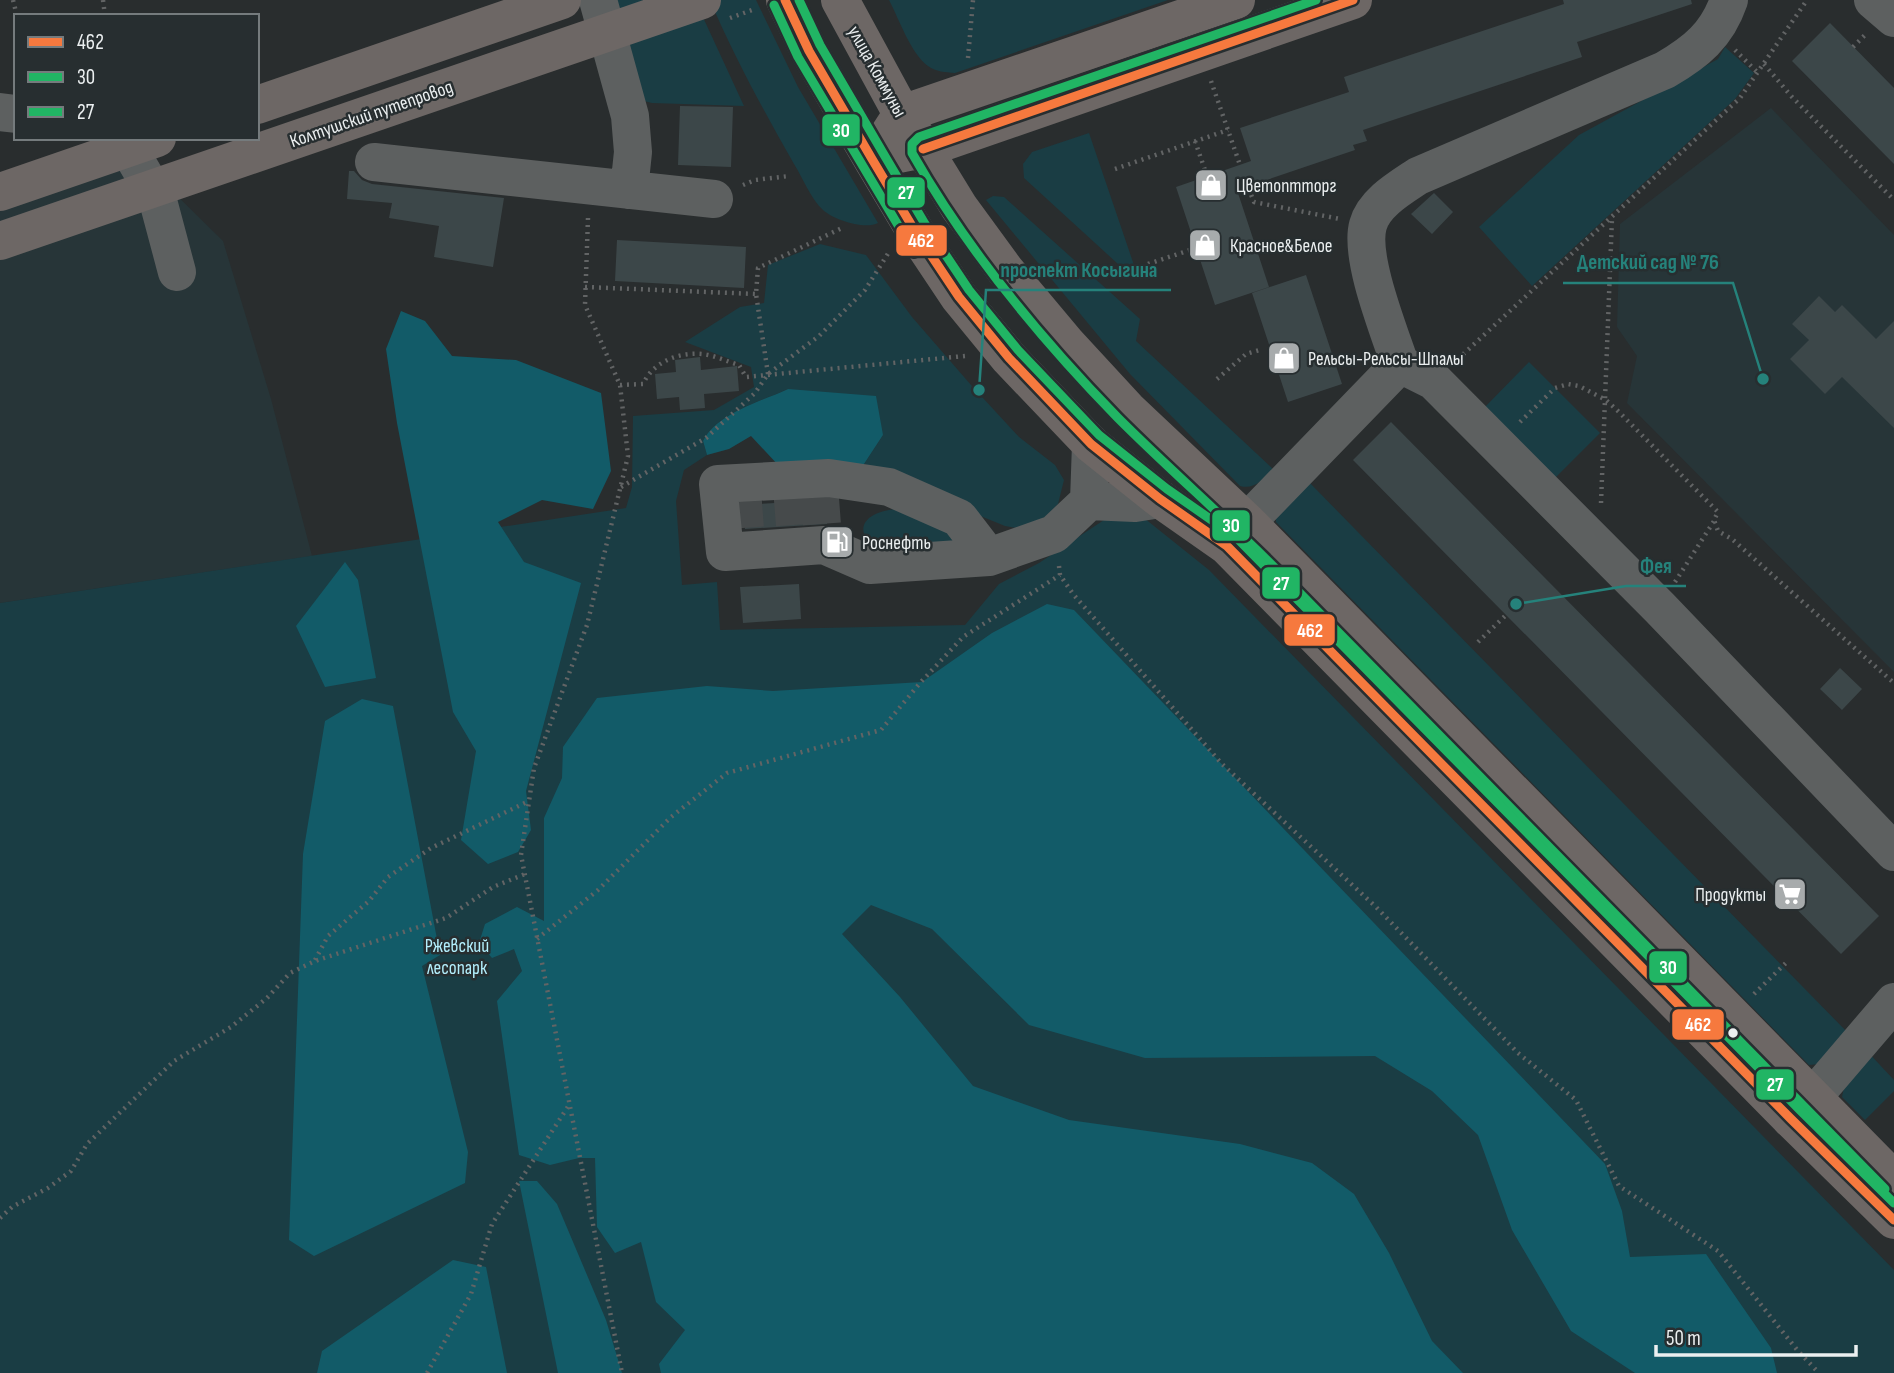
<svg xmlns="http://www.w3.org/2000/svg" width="1894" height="1373" viewBox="0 0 1894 1373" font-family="'Sofia Sans Condensed',sans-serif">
  <rect width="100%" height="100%" fill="#292d2e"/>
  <path fill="#273538" d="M 1771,108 L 1894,235 L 1894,672 L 1627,403 L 1637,356 L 1617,327 L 1620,224 Z
    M 102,163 L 159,178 L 223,241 L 271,399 L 312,556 L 0,603 L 0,181 Z"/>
  <path fill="#1a3d44" d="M 611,0 L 695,0 L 744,106 L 652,103 L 644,101 Z
    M 710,0 L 756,0 L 798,87 L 878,223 C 865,230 834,220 823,210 C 810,198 803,178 794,164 C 764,111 734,57 710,0 Z
    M 889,0 L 1168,0 L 955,73 C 945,72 936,72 928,66 C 911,54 899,19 889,0 Z
    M 1725,47 L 1754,73 L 1735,99 L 1532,286 L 1479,227 L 1579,135 L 1718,59 Z
    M 1089,133 L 1136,271 L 1133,275 L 1130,275 L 1024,178 L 1023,164 L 1032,152 Z
    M 993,196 L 1004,197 L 1140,319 L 1136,341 L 1273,469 C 1263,479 1255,490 1240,486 L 1130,374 L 986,200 Z
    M 820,244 L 866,255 L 912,317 L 971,385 L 1019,437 L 1055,465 L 1064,480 L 1058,504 L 1042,521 L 1022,529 L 1005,526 L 978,515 L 913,484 L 864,464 L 883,435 L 788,389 C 760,402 717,413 703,441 L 707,455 L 684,470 L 676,501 L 682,585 L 717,582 L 720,630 L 965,625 L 999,584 L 1039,563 L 1104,520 L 1144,518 L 1209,570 L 1894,1270 L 1894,1373 L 0,1373 L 0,603 L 626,508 L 632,487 L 633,416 L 714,410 L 754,387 L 751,367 L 685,342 L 740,307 L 764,303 L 768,265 Z
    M 1529,362 L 1600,433 L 1555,478 L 1485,407 Z
    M 1307,480 L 1849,1034 L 1819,1064 L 1809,1065 L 1276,522 L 1276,514 Z
    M 896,509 L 923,512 L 958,540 L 882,553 C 850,533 862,512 896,509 Z
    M 1865,1049 L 1894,1080 L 1894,1091 L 1865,1120 L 1842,1097 L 1847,1073 Z"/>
  <path fill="#125b68" d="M 401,311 L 425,321 L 452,356 L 516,360 L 601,393 L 611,471 L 593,509 L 542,500 L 498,522 L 524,562 L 581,583 L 526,791 L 531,830 L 518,852 L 488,864 L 461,840 L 476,751 L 453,712 L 397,423 L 386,349 Z
    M 788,389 L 876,396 L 883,435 L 864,464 L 818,473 L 780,467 L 751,436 L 729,449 L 707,455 L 703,441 C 717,413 760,402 788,389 Z
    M 345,562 L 358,580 L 376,678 L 325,687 L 296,626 Z
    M 1047,604 L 1074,610 L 1605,1164 L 1622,1211 L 1630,1257 L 1706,1254 L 1771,1348 L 1777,1373 L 1635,1373 L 1571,1331 L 1512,1230 L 1478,1135 L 1432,1091 L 1375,1056 L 1145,1058 L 1029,1025 L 932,929 L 871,905 L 842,934 L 900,997 L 973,1086 L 1069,1120 L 1240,1144 L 1312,1163 L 1354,1194 L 1389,1253 L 1432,1341 L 1463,1373 L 661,1373 L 659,1364 L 685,1330 L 656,1302 L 641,1242 L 615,1253 L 597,1227 L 595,1158 L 579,1158 L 550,1165 L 519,1155 L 497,1001 L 522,971 L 514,949 L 492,958 L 479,943 L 485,924 L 517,907 L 544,921 L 544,818 L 562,778 L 563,747 L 597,698 L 707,686 L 773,691 L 922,682 L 992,633 Z
    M 362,699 L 393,706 L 440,955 L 422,966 L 468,1152 L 465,1183 L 314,1256 L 289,1240 L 303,854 L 325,721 Z
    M 519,1181 L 537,1181 L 557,1204 L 606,1320 L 622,1373 L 558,1373 Z
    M 453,1260 L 486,1267 L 507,1373 L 317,1373 L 322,1351 Z"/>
  <path fill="#3c4749" d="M 1563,0 L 1691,0 L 1692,4 L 1577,42 L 1582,57 L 1363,130 L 1367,141 L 1353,145 L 1355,150 L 1237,190 L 1269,287 L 1215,305 L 1176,187 L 1251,161 L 1240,128 L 1349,92 L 1344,77 L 1564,4 Z
    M 1830,23 L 1894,88 L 1894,164 L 1792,61 Z
    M 680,106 L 733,107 L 731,167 L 678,165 Z
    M 349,171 L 354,171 L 362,180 L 372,184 L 504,198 L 493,267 L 434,257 L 439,226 L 389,218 L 392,203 L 347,199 Z
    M 1434,193 L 1453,212 L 1432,234 L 1411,214 Z
    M 617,240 L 746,247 L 744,288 L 615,281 Z
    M 1306,275 L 1342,384 L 1288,402 L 1252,293 Z
    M 1819,296 L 1835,312 L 1842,305 L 1876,339 L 1894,321 L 1894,428 L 1842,377 L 1825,394 L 1790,359 L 1809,340 L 1792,324 Z
    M 700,357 L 701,370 L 737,366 L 739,391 L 704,394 L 705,408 L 680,410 L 679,397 L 657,399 L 655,374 L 676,372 L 675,360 Z
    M 1391,422 L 1879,916 L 1841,954 L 1353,460 Z
    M 826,500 L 827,524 L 745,529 L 742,505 Z
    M 799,584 L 801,619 L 743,623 L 740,587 Z
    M 1840,668 L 1862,689 L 1842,710 L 1820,689 Z"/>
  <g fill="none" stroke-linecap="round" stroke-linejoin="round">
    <path stroke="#464a4b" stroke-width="38" stroke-dasharray="38 19" stroke-linecap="butt" d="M 819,486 L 822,525
      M 792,487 L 795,526
      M 742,490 L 745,529"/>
    <path stroke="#626465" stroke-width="4.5" stroke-dasharray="2 5" stroke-linecap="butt" d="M 13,0 L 17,16
      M 103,0 L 105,16
      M 730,18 L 755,9
      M 1853,47 L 1867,33
      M 1735,50 L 1758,73
      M 968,58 L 973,0
      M 1764,64 L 1792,97 L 1894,200
      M 1211,81 L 1240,165
      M 1195,141 L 1207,176
      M 1115,169 L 1228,130
      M 1246,182 L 1254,202 L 1340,219
      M 743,185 L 755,180 L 789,176
      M 588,218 L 585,305 L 620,385 L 628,456 L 587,625 L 534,768 L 521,855 L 622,1373
      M 1148,264 L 1196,248
      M 585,287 L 756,294
      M 1458,359 L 1740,98 L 1807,0
      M 768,374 L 756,294 L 758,268 L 842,228
      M 1217,379 L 1246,354 L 1263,349
      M 620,385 L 643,384 C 653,362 678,352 702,354 C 714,355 728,362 739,365 L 746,377 L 965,356
      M 1520,422 L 1555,388 L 1568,384 L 1579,386 L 1606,400 L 1619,412 L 1718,512 L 1714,520 L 1718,531 L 1732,539 L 1894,683
      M 621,487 L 706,438 L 755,393 L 768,374 L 819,336 L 865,290 L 889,252
      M 1601,503 L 1612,218
      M 1059,566 L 1060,575 L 1073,594 L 1222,764 L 1376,907 L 1518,1053 L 1576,1100 L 1619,1186 L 1718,1251 L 1798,1351 L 1819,1373
      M 1675,582 L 1714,521
      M 1478,642 L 1506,615
      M 537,939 L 598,890 L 671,817 L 727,773 L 881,730 L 920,683 L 963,637 L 1060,575
      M 315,960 L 328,936 L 369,901 L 388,877 L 431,848 L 529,801
      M 1754,994 L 1789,960
      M 0,1218 L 12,1207 L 48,1188 L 71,1171 L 87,1144 L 174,1061 L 231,1027 L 267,998 L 290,973 L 315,961 L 446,918 L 493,887 L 525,874
      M 427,1373 L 471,1294 L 492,1224 L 569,1105"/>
    <path stroke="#5d6060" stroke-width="38" d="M 598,0 L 630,116 L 633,152 L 629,190
      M 1729,0 C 1717,35 1696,52 1665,70 L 1418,176 C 1400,188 1374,203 1368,225 C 1359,257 1389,331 1400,364 L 1434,381 L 1660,608 L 1894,852
      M 1873,0 L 1894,18
      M 0,112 L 16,114
      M 113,138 L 130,151 L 157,197 L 177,272
      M 374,162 L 714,199
      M 1089,501 L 1135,503 L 1160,499
      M 1247,522 L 1400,364
      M 989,557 L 959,518 L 889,487 L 829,478 L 718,484 L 725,552 L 824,545 L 870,565 L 989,557 L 1054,534 L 1089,501 L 1091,444
      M 1791,1119 L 1812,1098 L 1894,1002"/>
    <path stroke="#6d6765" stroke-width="38" d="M 785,0 L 809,51 L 872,159 L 915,231 L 959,297 L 1009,358 L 1091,444 L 1160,499 L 1227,546 L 1791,1119 L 1894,1220
      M 840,0 L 902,114 L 959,207 L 1005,270 L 1067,344 L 1127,409 L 1247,522 L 1894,1180
      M 257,105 L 562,0
      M 889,134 L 902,114 L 1236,0
      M 898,154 L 923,149 L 1353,0
      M 0,192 L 157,138
      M 0,241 L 702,0"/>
    <g stroke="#272e30" stroke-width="14">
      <path id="bus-1" d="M 785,0 L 809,51 L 872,159 L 915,231 L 959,297 L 1009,358 L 1091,444 L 1160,499 L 1227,546 L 1791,1119 L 1894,1220
        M 923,149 L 1353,0"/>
    </g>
    <g stroke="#272e30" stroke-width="14">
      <path id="bus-2" d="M 1316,0 L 919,137 L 912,144 L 912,153 C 967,250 1040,338 1118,418 C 1172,472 1230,522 1283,576 C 1484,780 1685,984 1885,1189
        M 774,5 L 798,57 L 914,252"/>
    </g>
    <g stroke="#272e30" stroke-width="14">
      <path id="bus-3" d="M 799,0 L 820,45 L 883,153 L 925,224 L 969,290 L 1018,350 L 1099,435 L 1167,489 L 1236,537 L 1800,1110 L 1894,1203"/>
    </g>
    <use href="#bus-1" stroke="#f6793e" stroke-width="9"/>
    <use href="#bus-2" stroke="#21b564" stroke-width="9"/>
    <use href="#bus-3" stroke="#21b564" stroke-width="9"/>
  </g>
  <defs>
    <g id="shop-square" transform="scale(1.75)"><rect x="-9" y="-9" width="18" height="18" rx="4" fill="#a7abac" stroke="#272e30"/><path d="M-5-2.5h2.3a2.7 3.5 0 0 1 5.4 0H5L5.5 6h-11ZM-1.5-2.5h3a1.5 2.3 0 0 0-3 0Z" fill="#fff"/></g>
    <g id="fuel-square" transform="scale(1.75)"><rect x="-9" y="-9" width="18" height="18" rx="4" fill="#a7abac" stroke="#272e30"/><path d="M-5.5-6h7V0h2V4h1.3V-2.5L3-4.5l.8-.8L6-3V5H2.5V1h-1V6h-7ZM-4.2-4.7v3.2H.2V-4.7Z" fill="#fff"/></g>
    <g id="supermarket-square" transform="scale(1.75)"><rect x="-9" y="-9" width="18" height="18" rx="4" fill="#a7abac" stroke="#272e30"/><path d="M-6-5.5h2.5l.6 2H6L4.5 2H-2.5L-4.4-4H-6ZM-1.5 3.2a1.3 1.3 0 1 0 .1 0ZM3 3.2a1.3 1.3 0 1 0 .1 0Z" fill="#fff"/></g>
  </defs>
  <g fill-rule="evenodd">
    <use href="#shop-square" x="1211" y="185"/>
    <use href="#shop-square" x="1205" y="245"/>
    <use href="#shop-square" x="1284" y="358"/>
    <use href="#fuel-square" x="837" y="542"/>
    <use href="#supermarket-square" x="1790" y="894"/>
  </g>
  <circle fill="#ebeff0" stroke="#272e30" stroke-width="2.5" cx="1733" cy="1033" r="6"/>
  <g text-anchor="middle" stroke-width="5" stroke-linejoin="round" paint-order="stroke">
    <g font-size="19" fill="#ebeff0" stroke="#272e30">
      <text transform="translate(878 71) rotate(61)" y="7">улица Коммуны</text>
      <text transform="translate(371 113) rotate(-19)" y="7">Колтушский путепровод</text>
    </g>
    <g font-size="19" fill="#ebeff0" stroke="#272e30" text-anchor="start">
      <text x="1236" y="192">Цветоптторг</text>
      <text x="1230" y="252">Красное&amp;Белое</text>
      <text x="1308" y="365">Рельсы-Рельсы-Шпалы</text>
      <text x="862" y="549">Роснефть</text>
      <text x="1766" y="901" text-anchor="end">Продукты</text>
    </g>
    <g font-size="19" fill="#b2eefc" stroke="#272e30">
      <text x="457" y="952">Ржевский<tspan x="457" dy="22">лесопарк</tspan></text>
    </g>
  </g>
  <path fill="none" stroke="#25827b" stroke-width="2.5" d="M1763 379L1733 283H1563M979 390L986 290H1171M1516 604L1626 586H1686"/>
  <g fill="#25827b" stroke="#272e30" stroke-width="2.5">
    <circle cx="1763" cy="379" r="7"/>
    <circle cx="979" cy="390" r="7"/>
    <circle cx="1516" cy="604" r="7"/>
  </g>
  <g font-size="21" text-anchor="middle" font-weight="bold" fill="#25827b" stroke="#272e30" stroke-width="5" stroke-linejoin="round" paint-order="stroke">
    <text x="1648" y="269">Детский сад № 76</text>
    <text x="1079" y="277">проспект Косыгина</text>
    <text x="1656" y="573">Фея</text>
  </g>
  <g stroke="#272e30" stroke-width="2.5">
    <rect x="821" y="113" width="40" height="34" rx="7" fill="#21b564"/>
    <rect x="886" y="176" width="40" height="33" rx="7" fill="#21b564"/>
    <rect x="895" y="224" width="53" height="33" rx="7" fill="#f6793e"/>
    <rect x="1211" y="509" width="40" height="33" rx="7" fill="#21b564"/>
    <rect x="1261" y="566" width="40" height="34" rx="7" fill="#21b564"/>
    <rect x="1283" y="613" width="53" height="34" rx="7" fill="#f6793e"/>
    <rect x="1648" y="950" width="40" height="34" rx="7" fill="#21b564"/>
    <rect x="1671" y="1008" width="54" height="33" rx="7" fill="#f6793e"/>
    <rect x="1755" y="1068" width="40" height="33" rx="7" fill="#21b564"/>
  </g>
  <g font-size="19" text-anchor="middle" font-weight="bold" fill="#fff">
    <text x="841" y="137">30</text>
    <text x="906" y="199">27</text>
    <text x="921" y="247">462</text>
    <text x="1231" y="532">30</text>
    <text x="1281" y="590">27</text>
    <text x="1310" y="637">462</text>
    <text x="1668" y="974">30</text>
    <text x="1698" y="1031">462</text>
    <text x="1775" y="1091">27</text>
  </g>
  <rect x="14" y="14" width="245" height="126" fill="#272e30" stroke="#757b7d" stroke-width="2"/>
  <rect x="28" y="37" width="35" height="10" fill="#f6793e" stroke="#757b7d" stroke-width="2"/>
  <text x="77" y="49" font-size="21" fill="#ebeff0">462</text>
  <rect x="28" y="72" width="35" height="10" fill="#21b564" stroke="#757b7d" stroke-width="2"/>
  <text x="77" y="84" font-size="21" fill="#ebeff0">30</text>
  <rect x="28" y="107" width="35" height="10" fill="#21b564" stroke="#757b7d" stroke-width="2"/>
  <text x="77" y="119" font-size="21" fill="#ebeff0">27</text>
  <path d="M1656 1345v10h200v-10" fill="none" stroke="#ebeff0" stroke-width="3.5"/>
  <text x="1666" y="1345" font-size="21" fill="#ebeff0" stroke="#272e30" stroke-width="5" paint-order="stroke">50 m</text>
</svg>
